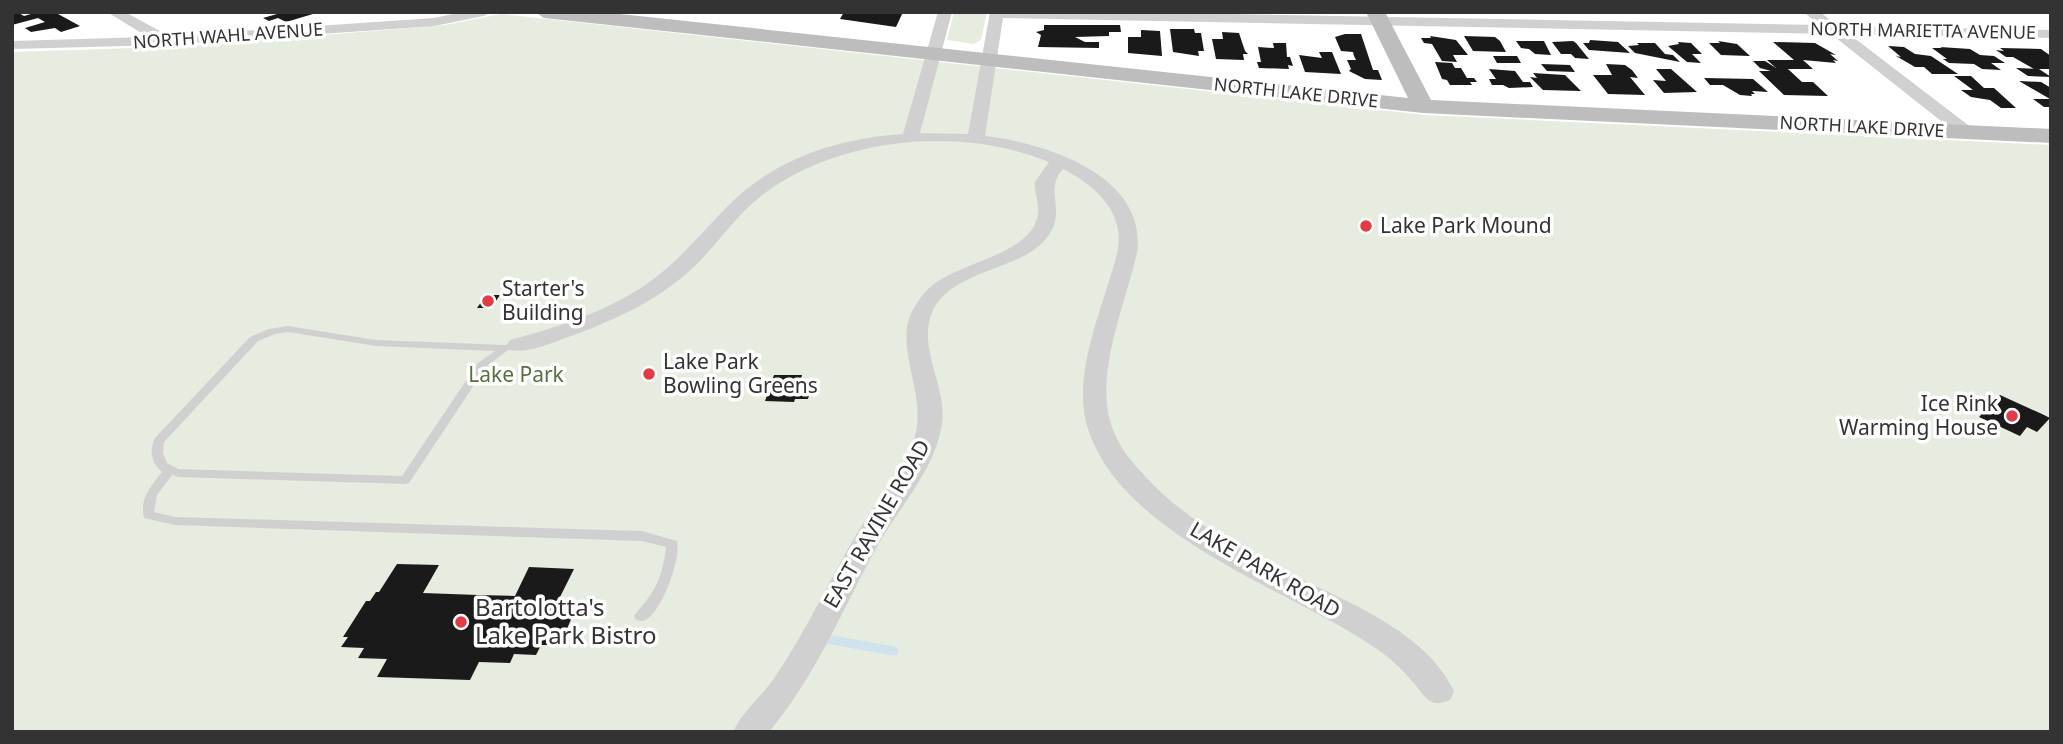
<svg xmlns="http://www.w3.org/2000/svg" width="2063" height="744" viewBox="0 0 2063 744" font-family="'Noto Sans',sans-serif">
  <rect width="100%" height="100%" fill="#fff"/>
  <path fill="#e6ecdf" d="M 954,12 L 987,12 L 981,40 L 974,44 L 947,40 Z
    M 501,14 L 1426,115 L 2051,145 L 2051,732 L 12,732 L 12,52 L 192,46 L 445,25 Z"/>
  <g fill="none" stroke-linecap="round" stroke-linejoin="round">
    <path stroke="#cfe2ee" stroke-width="9" d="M 826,639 L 894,651"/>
  </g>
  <path fill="#1a1a1a" d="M 17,12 L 24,16 L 38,12 L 58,14 L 80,26 L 61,32 L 55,28 L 31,32 L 25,28 L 45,22 L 38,18 L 12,25 L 12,13 Z
    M 284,12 L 309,12 L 313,14 L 286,22 L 278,18 L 269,21 L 263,18 Z
    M 844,12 L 854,13 L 903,12 L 896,27 L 840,19 Z
    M 1044,25 L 1120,25 L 1121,32 L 1109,32 L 1109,36 L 1075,37 L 1085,42 L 1099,42 L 1099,48 L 1038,47 L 1041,35 L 1036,32 L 1044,30 Z
    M 1170,29 L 1194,29 L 1195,33 L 1201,33 L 1204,51 L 1198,51 L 1199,56 L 1173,52 Z
    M 1141,30 L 1160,31 L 1162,56 L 1128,53 L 1128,37 L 1141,37 Z
    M 1222,32 L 1239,33 L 1245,51 L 1248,54 L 1243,54 L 1244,60 L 1216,59 L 1212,39 L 1223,39 Z
    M 1345,34 L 1361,34 L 1373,70 L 1378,70 L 1382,80 L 1365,79 L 1349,71 L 1351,69 L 1347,60 L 1356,60 L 1354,56 L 1353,52 L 1341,51 L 1335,37 Z
    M 1430,36 L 1456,40 L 1468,55 L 1453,55 L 1457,62 L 1442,61 L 1432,44 L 1424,43 L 1421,38 L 1431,38 Z
    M 1464,36 L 1495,37 L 1500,41 L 1506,52 L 1473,51 Z
    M 1590,40 L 1618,42 L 1630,53 L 1589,50 L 1583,43 L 1589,43 Z
    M 1516,41 L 1544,41 L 1551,55 L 1535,54 L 1529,49 L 1521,48 Z
    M 1573,41 L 1576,43 L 1589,59 L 1575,58 L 1571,54 L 1561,54 L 1552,42 Z
    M 1718,41 L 1737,44 L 1750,56 L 1721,55 L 1709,43 L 1720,43 Z
    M 1678,42 L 1691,43 L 1702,54 L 1692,54 L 1701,63 L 1687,62 L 1668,46 L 1679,44 Z
    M 1773,42 L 1815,43 L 1836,55 L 1830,54 L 1838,61 L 1833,60 L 1836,63 L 1803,60 L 1813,69 L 1788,69 L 1802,82 L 1813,82 L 1828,96 L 1784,95 L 1759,71 L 1771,71 L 1760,68 L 1753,61 L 1765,61 L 1776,68 L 1767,60 L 1794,60 Z
    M 1273,43 L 1286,43 L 1287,57 L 1290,57 L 1293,66 L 1288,65 L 1289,69 L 1259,68 L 1257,62 L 1261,62 L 1258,47 L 1274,48 Z
    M 1637,43 L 1655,43 L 1665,54 L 1673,55 L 1680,62 L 1635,53 L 1628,46 L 1639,45 Z
    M 1888,46 L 1904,47 L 1915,54 L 1931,56 L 1958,74 L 1932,74 L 1924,67 L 1915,67 L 1896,56 L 1901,57 Z
    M 1940,47 L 1970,49 L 1980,55 L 1994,56 L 2005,63 L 1991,63 L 2001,70 L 1982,69 L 1974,64 L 1949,63 L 1943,59 L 1947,59 L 1932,48 L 1942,48 Z
    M 2000,48 L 2041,49 L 2051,56 L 2051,69 L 2034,69 L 2013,57 L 2006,57 L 1996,50 L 2004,51 Z
    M 1319,52 L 1332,52 L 1341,74 L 1305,72 L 1299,55 L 1322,58 Z
    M 1493,56 L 1517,56 L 1521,63 L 1497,63 Z
    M 1435,62 L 1452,63 L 1455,68 L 1461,68 L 1467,78 L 1474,78 L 1477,82 L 1470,82 L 1472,85 L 1450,85 L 1447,80 L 1442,79 Z
    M 1541,64 L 1570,65 L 1575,72 L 1547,71 Z
    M 1606,64 L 1625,65 L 1632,70 L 1638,78 L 1630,77 L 1645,95 L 1608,94 L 1593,75 L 1612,75 Z
    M 2016,68 L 2039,69 L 2051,77 L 2028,76 Z
    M 1489,69 L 1515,71 L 1523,82 L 1530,82 L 1533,87 L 1509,88 L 1503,85 L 1492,85 L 1489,79 L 1496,79 Z
    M 1656,69 L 1671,69 L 1697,92 L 1664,93 L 1653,80 L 1666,81 Z
    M 1533,73 L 1565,75 L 1581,91 L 1543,90 L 1530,77 L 1537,78 Z
    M 1954,76 L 1971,76 L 1984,88 L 1994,88 L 2016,108 L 2001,108 L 1990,100 L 1971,97 L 1961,90 L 1973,90 Z
    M 1704,78 L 1753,79 L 1768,92 L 1752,91 L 1755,94 L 1751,94 L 1752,96 L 1740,95 L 1723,85 L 1710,85 Z
    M 2019,81 L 2041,82 L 2051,88 L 2051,107 L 2044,107 L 2033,99 L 2050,99 Z
    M 486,295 L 500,295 L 491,308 L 477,308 Z
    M 774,375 L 802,375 L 801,380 L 813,380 L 808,399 L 795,399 L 794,402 L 765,401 Z
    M 2000,395 L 2042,414 L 2050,418 L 2037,432 L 2027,427 L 2020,436 L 1979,417 Z
    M 397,564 L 439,565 L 423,593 L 478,595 L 515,596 L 529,567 L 574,569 L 560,597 L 564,597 L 559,607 L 576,608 L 560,645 L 541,645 L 536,655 L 514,654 L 510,663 L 479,662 L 470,680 L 377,677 L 387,659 L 358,658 L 364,648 L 341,647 L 348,637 L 343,637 L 366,601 L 370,601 L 376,592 L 379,592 Z"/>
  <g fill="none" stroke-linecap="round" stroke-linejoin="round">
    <path fill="#d0d0d0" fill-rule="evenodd" d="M 288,326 L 376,340 L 505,345 L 518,342 L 523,345 L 522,347 L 508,350 L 486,367 L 409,483 L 405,484 L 178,477 L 172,475 L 157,495 L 154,512 L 175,517 L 642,531 L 677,541 C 682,557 660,619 642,621 C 640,621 638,620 636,620 L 634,616 C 639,609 644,604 649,597 C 660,582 664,565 666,547 L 642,541 L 175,525 L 144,518 C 139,499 151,486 162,472 C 151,463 149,451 155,438 L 250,337 L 269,329 ZM 288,332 L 376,346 L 495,351 L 478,363 L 402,476 L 178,469 L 167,463 L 163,453 L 164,442 L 258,341 L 275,334 Z"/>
    <path fill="#d0d0d0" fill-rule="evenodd" d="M 107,12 L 125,12 L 169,36 L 434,18 L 462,12 L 491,12 L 484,16 L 434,26 L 166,45 L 12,49 L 12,41 L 148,37 Z
      M 938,12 L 952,12 L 920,133 L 968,134 L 990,12 L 1125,12 L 1819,25 L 1804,12 L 1820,12 L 1838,26 L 2051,30 L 2051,38 L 1849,34 L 1972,128 L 1974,132 L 1972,136 L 1960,136 L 1831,34 L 1003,18 L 985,136 C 1045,143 1148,175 1137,253 C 1126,300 1102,357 1107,405 C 1110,433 1124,454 1143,474 C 1182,518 1236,546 1287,572 C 1344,601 1425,630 1454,691 L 1450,700 C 1442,703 1437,705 1430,701 C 1423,697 1418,687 1412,681 C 1402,669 1390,658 1377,649 C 1291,590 1126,538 1089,432 C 1072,385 1095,327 1109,281 C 1114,265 1121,247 1118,229 C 1113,201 1087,181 1063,169 C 1041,193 1073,215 1040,245 C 1010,272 947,272 931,315 C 918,352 950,391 941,429 C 933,472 899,507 878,545 C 843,608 816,676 769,732 L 733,732 C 743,711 762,696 775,677 C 807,630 830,578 859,530 C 877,500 903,473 914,439 C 929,396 892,346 913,310 C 919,299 926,289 937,282 C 965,262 1026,254 1037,219 C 1041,205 1034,195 1035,182 L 1049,162 C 960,125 837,137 761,196 C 737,215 720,240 699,262 C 663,298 618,319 571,336 C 554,342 528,354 510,350 L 507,345 L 510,340 C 558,327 607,312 648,283 C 681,260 704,229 733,201 C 779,157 841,138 903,134 Z"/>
    <path fill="#bdbdbd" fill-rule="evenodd" d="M 535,12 L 601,12 L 1408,98 L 1366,12 L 1385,12 L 1431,100 L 2051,129 L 2051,143 L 1423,113 L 544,18 Z"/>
  </g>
  <g fill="#e63946" stroke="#fff" stroke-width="2.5">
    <circle cx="1366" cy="226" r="7"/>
    <circle cx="488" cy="301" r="7"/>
    <circle cx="649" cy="374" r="7"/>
    <circle cx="2012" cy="416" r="7"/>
    <circle cx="461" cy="622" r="7"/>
  </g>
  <g text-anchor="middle" stroke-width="7" stroke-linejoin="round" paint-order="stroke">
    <g font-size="18" fill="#333" stroke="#fff">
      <text transform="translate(1923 31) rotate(1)" y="6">NORTH MARIETTA AVENUE</text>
      <text transform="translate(228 36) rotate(-4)" y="6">NORTH WAHL AVENUE</text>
      <text transform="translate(1296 93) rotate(6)" y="6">NORTH LAKE DRIVE</text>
      <text transform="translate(1862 127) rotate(3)" y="6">NORTH LAKE DRIVE</text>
    </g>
    <g font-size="21" fill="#333" stroke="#fff" text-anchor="start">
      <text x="1380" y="233">Lake Park Mound</text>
      <text x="502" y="296">Starter's<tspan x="502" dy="24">Building</tspan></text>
      <text x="663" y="369">Lake Park<tspan x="663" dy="24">Bowling Greens</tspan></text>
      <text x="1998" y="411" text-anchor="end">Ice Rink<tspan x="1998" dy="24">Warming House</tspan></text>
    </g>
    <g font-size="21" fill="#56703f" stroke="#fff">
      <text x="516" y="382">Lake Park</text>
    </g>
    <g font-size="21" fill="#333" stroke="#fff">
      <text transform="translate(877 524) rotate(-60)" y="7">EAST RAVINE ROAD</text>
      <text transform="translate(1265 570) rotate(30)" y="7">LAKE PARK ROAD</text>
    </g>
    <g font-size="24" fill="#333" stroke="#fff" text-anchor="start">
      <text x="475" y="616">Bartolotta's<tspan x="475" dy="28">Lake Park Bistro</tspan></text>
    </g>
  </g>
  <rect width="2063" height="744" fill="none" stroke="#333333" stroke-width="28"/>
</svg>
